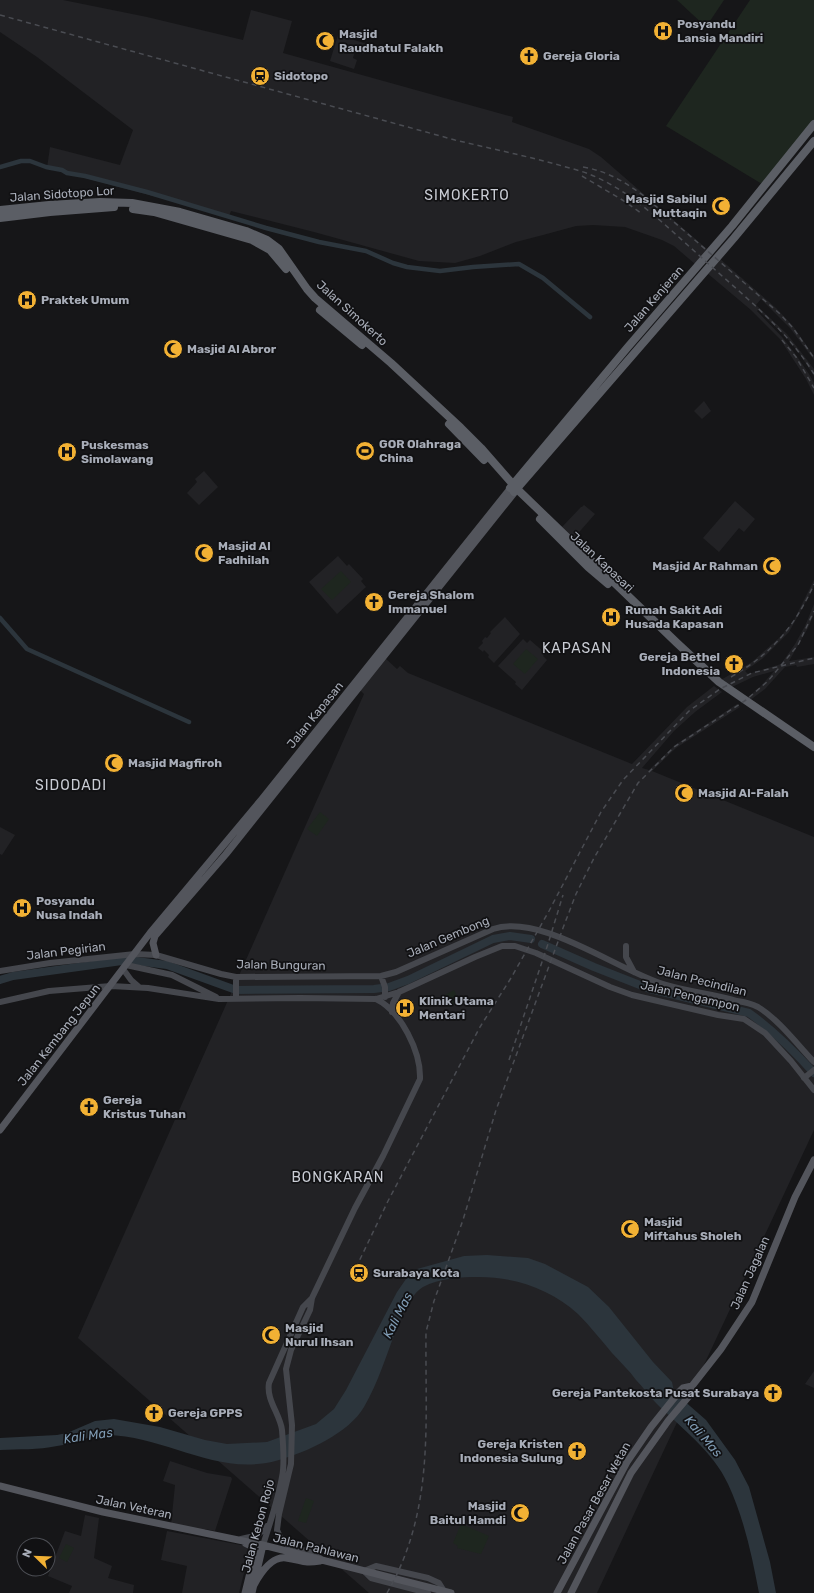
<svg xmlns="http://www.w3.org/2000/svg" width="814" height="1593" viewBox="0 0 814 1593" font-family="Rubik,sans-serif">
  <rect width="100%" height="100%" fill="#161618"/>
  <path fill="#222225" d="M 0,0 L 63,0 L 147,17 L 243,40 L 251,10 L 292,21 L 283,53 L 513,117 L 512,122 L 589,149 L 601,157 L 707,249 L 695,264 L 674,246 L 662,240 L 625,227 L 593,225 L 576,226 L 543,235 L 516,242 L 480,256 L 455,263 L 419,261 L 314,232 L 231,211 L 229,216 L 47,168 L 50,147 L 120,165 L 133,130 L 37,57 L 0,32 Z
    M 338,35 L 367,44 L 364,54 L 355,51 L 353,58 L 357,60 L 354,69 L 330,61 Z
    M 719,258 L 776,308 L 793,326 L 814,356 L 814,360 L 790,328 L 761,299 L 756,305 L 787,334 L 814,369 L 814,376 L 799,353 L 785,336 L 758,310 L 757,311 L 783,338 L 796,355 L 809,374 L 814,383 L 814,395 L 806,379 L 780,339 L 751,310 L 707,273 Z
    M 704,401 L 711,411 L 702,419 L 694,411 Z
    M 204,471 L 218,487 L 199,505 L 187,493 L 197,482 L 195,479 Z
    M 735,501 L 755,519 L 744,532 L 739,528 L 719,552 L 703,538 Z
    M 584,505 L 595,514 L 574,538 L 562,527 L 581,507 L 582,507 Z
    M 338,556 L 347,566 L 349,564 L 363,579 L 361,581 L 366,587 L 337,614 L 309,582 Z
    M 814,580 L 814,586 L 812,591 L 789,632 L 762,659 L 745,671 L 748,674 L 781,664 L 795,644 L 805,626 L 814,604 L 814,614 L 808,628 L 789,661 L 814,657 L 814,664 L 797,667 L 796,665 L 785,667 L 765,689 L 749,701 L 747,698 L 761,686 L 774,671 L 753,677 L 730,688 L 719,681 L 752,662 L 779,638 L 793,622 Z
    M 505,617 L 520,634 L 494,663 L 488,657 L 489,655 L 484,650 L 483,652 L 478,648 L 483,643 L 482,641 L 485,637 L 487,638 L 491,633 L 490,632 Z
    M 523,639 L 527,643 L 530,640 L 545,653 L 543,656 L 547,660 L 522,690 L 515,684 L 516,682 L 498,666 Z
    M 385,658 L 397,669 L 400,666 L 408,673 L 632,764 L 687,707 L 714,686 L 722,692 L 695,712 L 674,731 L 642,768 L 649,770 L 675,745 L 737,704 L 740,707 L 676,748 L 652,771 L 814,837 L 814,1130 L 597,1593 L 369,1593 L 78,1338 L 364,694 L 358,688 Z
    M 0,827 L 15,835 L 2,855 L 0,854 Z
    M 814,1371 L 814,1388 L 805,1384 Z
    M 170,1461 L 207,1473 L 231,1477 L 232,1479 L 215,1531 L 205,1529 L 204,1531 L 171,1525 L 175,1485 L 163,1481 Z
    M 85,1515 L 99,1518 L 94,1558 L 112,1566 L 108,1578 L 134,1585 L 133,1593 L 69,1593 L 72,1586 L 48,1576 L 65,1531 L 81,1536 Z
    M 167,1531 L 246,1546 L 249,1553 L 239,1593 L 182,1593 L 187,1566 L 161,1560 Z"/>
  <path fill="#1e261f" d="M 677,0 L 724,0 L 706,27 Z
    M 750,0 L 814,0 L 814,120 L 762,184 L 666,126 Z
    M 341,571 L 351,582 L 332,600 L 321,589 Z
    M 526,649 L 538,659 L 525,674 L 513,664 Z
    M 320,812 L 329,819 L 317,836 L 307,829 Z
    M 454,990 L 460,1002 L 448,1007 L 443,996 Z
    M 306,1498 L 314,1501 L 306,1523 L 298,1521 Z
    M 461,1524 L 489,1536 L 481,1554 L 457,1548 L 458,1546 L 453,1543 Z
    M 66,1544 L 74,1548 L 67,1562 L 59,1558 Z"/>
  <path fill="#2c353c" d="M 487,1255 L 528,1258 L 545,1264 L 588,1287 L 609,1307 L 653,1362 L 672,1382 L 674,1392 L 706,1420 L 735,1460 L 749,1487 L 770,1562 L 776,1593 L 759,1593 C 752,1556 744,1518 728,1484 C 713,1451 681,1428 656,1403 C 649,1396 643,1387 636,1380 C 629,1370 620,1362 612,1353 C 601,1340 590,1326 578,1314 C 551,1289 515,1277 479,1277 C 461,1277 439,1278 423,1287 C 409,1296 403,1315 396,1330 C 386,1356 378,1383 364,1407 C 349,1433 307,1452 279,1460 C 218,1478 167,1436 107,1435 C 90,1435 73,1444 57,1446 C 38,1450 19,1449 0,1450 L 0,1438 L 57,1435 L 67,1433 L 95,1421 L 114,1419 L 160,1427 L 205,1440 L 227,1444 L 267,1442 L 316,1424 L 334,1409 L 346,1390 L 397,1292 L 406,1279 L 417,1269 L 464,1256 Z"/>
  <g fill="none" stroke-linecap="round" stroke-linejoin="round">
    <path stroke="#2c353c" stroke-width="4.5" d="M 0,167 L 21,161 L 30,161 L 46,167 L 62,170 L 67,173 L 85,176 L 147,192 L 266,228 L 319,242 L 366,251 L 393,263 L 407,267 L 440,271 L 473,267 L 519,264 L 543,278 L 590,317
      M 0,618 L 27,649 L 189,722"/>
    <path stroke="#2c353c" stroke-width="8" d="M 542,944 L 594,967 L 650,989 L 749,1013 C 773,1030 794,1051 814,1073
      M 0,980 L 13,976 L 129,960 L 167,965 L 236,990 L 374,989 L 389,987 L 408,980 L 493,939 L 510,936 L 531,939"/>
    <path stroke="#45474d" stroke-width="6" d="M 626,946 L 626,957 L 634,972
      M 126,965 L 172,975 L 216,997
      M 123,969 L 131,980 L 139,987
      M 0,971 L 50,963 L 135,954 L 156,955 L 221,974 L 236,977 L 381,976 L 396,972 L 493,929 C 542,913 618,971 666,985 C 689,992 714,994 737,1001 C 744,1002 752,1004 758,1007 C 778,1019 797,1044 814,1062
      M 381,976 L 385,987 L 385,997
      M 236,998 L 236,977
      M 0,1002 L 49,991 L 111,986 L 148,988 L 219,999 L 300,998 L 376,999 L 399,992 L 475,957 L 502,946 L 515,946 L 536,953 L 610,987 L 632,995 L 718,1015 L 744,1019 L 765,1033 L 791,1061 L 814,1090
      M 392,1012 L 393,1003 L 399,992
      M 804,1078 L 814,1070
      M 241,1539 L 258,1535 L 267,1526
      M 263,1545 C 270,1523 278,1500 282,1477 C 285,1464 283,1443 282,1430 C 280,1414 266,1400 269,1383 L 303,1307 L 312,1298
      M 320,1558 L 310,1552 L 290,1547 L 280,1537 L 277,1530 L 279,1514 L 291,1464 L 292,1425 L 286,1369 L 291,1350 L 310,1310 L 312,1298 L 355,1208 L 383,1156 L 420,1079 C 421,1052 401,1011 376,999
      M 428,1593 L 371,1578 L 364,1571 L 376,1566 L 428,1578 L 439,1583 L 444,1591 L 442,1592"/>
    <path stroke="#53555c" stroke-width="7" d="M 156,955 L 153,943 L 155,936 L 226,854 L 514,493
      M 0,1130 L 150,933 L 262,799 L 510,489
      M 0,1486 L 103,1512 L 263,1545 L 451,1593
      M 254,1585 C 260,1574 271,1556 286,1558 C 302,1560 303,1564 320,1561
      M 245,1593 L 255,1552 L 251,1546 L 245,1543
      M 252,1593 L 263,1545
      M 557,1593 L 627,1462 L 651,1427 L 679,1392 L 683,1388 L 692,1386
      M 571,1593 L 631,1473 L 668,1421 L 690,1395 L 692,1386 L 721,1349 L 752,1302 L 795,1197 L 814,1160"/>
    <path stroke="#5b5e65" stroke-width="8" d="M 133,209 L 154,212 L 252,240 L 270,250 L 286,269
      M 0,210 L 49,205 L 100,202 L 132,203 L 180,212 L 246,231 L 267,240 L 279,249 L 307,289 L 315,298 L 391,363 L 461,428 L 481,448 L 517,489 L 677,643 L 719,682 L 814,747
      M 0,218 L 50,212 L 114,207
      M 320,310 L 362,345
      M 449,424 L 484,460
      M 510,488 L 627,348 L 732,226 L 814,124
      M 514,492 L 734,238 L 814,141
      M 540,519 L 588,567 L 608,584"/>
    <path stroke="#4a4c52" stroke-width="1.5" stroke-dasharray="5 4" stroke-linecap="butt" d="M 0,15 L 455,140 C 488,148 522,155 555,164 C 569,168 584,171 598,178 C 637,196 669,229 701,257 C 741,294 785,327 814,374
      M 583,167 C 607,171 625,182 644,196 L 779,313 L 793,328 L 814,358
      M 582,176 L 624,201 L 641,213
      M 782,340 L 796,357 L 814,388
      M 731,677 C 771,654 795,627 814,584
      M 509,1060 L 548,944 L 563,895
      M 352,1276 L 388,1201 L 480,1027 L 511,978 L 549,911 L 601,812 L 623,780 L 689,711 L 720,689 L 752,673 L 814,658
      M 387,1593 C 435,1510 425,1424 426,1332 L 434,1301 L 463,1220 L 496,1110 L 563,928 L 576,894 L 594,858 L 638,783 L 674,747 L 746,700 L 768,681 L 798,645 L 814,611"/>
  </g>
  <defs>
    <g id="hospital-disc" transform="scale(1)"><circle r="9.5" fill="#f2b134" stroke="#111113"/><path d="M-5-5h3v3.5h4V-5h3V5h-3V1.5h-4V5h-3Z" fill="#111"/></g>
    <g id="mosque-disc" transform="scale(1)"><circle r="9.5" fill="#f2b134" stroke="#111113"/><path d="M3.5-4.9A6 6 0 1 0 3.5 4.9A5 5 0 1 1 3.5-4.9Z" fill="#111"/></g>
    <g id="church-disc" transform="scale(1)"><circle r="9.5" fill="#f2b134" stroke="#111113"/><path d="M-1.2-6h2.4v3.5h3.3v2.4h-3.3V6h-2.4V-.1h-3.3v-2.4h3.3Z" fill="#111"/></g>
    <g id="station-disc" transform="scale(1)"><circle r="9.5" fill="#f2b134" stroke="#111113"/><path d="M-3-6H3Q5-6 5-4V2Q5 4 3 4L4.5 6H3L1.5 4h-3L-3 6H-4.5L-3 4Q-5 4-5 2V-4Q-5-6-3-6ZM-3.5-4v3h7v-3ZM-3.5 1v1.5H-2V1ZM2 1v1.5H3.5V1Z" fill="#111"/></g>
    <g id="stadium-disc" transform="scale(1)"><circle r="9.5" fill="#f2b134" stroke="#111113"/><path d="M0-5a6.5 5 0 1 0 0 10a6.5 5 0 1 0 0-10ZM-3.5-1.8h7v3.6h-7Z" fill="#111"/></g>
  </defs>
  <g fill-rule="evenodd">
    <use href="#hospital-disc" x="663" y="31"/>
    <use href="#mosque-disc" x="325" y="41"/>
    <use href="#church-disc" x="529" y="56"/>
    <use href="#station-disc" x="260" y="76"/>
    <use href="#mosque-disc" x="721" y="206"/>
    <use href="#hospital-disc" x="27" y="300"/>
    <use href="#mosque-disc" x="173" y="349"/>
    <use href="#stadium-disc" x="365" y="451"/>
    <use href="#hospital-disc" x="67" y="452"/>
    <use href="#mosque-disc" x="204" y="553"/>
    <use href="#mosque-disc" x="772" y="566"/>
    <use href="#church-disc" x="374" y="602"/>
    <use href="#hospital-disc" x="611" y="617"/>
    <use href="#church-disc" x="734" y="664"/>
    <use href="#mosque-disc" x="114" y="763"/>
    <use href="#mosque-disc" x="684" y="793"/>
    <use href="#hospital-disc" x="22" y="908"/>
    <use href="#hospital-disc" x="405" y="1008"/>
    <use href="#church-disc" x="89" y="1107"/>
    <use href="#mosque-disc" x="630" y="1229"/>
    <use href="#station-disc" x="359" y="1273"/>
    <use href="#mosque-disc" x="271" y="1335"/>
    <use href="#church-disc" x="773" y="1393"/>
    <use href="#church-disc" x="154" y="1413"/>
    <use href="#church-disc" x="577" y="1451"/>
    <use href="#mosque-disc" x="520" y="1513"/>
  </g>
  <g text-anchor="middle" stroke-width="3.5" stroke-linejoin="round" paint-order="stroke">
    <g font-size="12" font-weight="bold" fill="#a8adb8" stroke="#111113" text-anchor="start">
      <text x="677" y="28">Posyandu<tspan x="677" dy="14">Lansia Mandiri</tspan></text>
      <text x="339" y="38">Masjid<tspan x="339" dy="14">Raudhatul Falakh</tspan></text>
      <text x="543" y="60">Gereja Gloria</text>
      <text x="274" y="80">Sidotopo</text>
      <text x="707" y="203" text-anchor="end">Masjid Sabilul<tspan x="707" dy="14">Muttaqin</tspan></text>
      <text x="41" y="304">Praktek Umum</text>
      <text x="187" y="353">Masjid Al Abror</text>
      <text x="379" y="448">GOR Olahraga<tspan x="379" dy="14">China</tspan></text>
      <text x="81" y="449">Puskesmas<tspan x="81" dy="14">Simolawang</tspan></text>
      <text x="218" y="550">Masjid Al<tspan x="218" dy="14">Fadhilah</tspan></text>
      <text x="758" y="570" text-anchor="end">Masjid Ar Rahman</text>
      <text x="388" y="599">Gereja Shalom<tspan x="388" dy="14">Immanuel</tspan></text>
      <text x="625" y="614">Rumah Sakit Adi<tspan x="625" dy="14">Husada Kapasan</tspan></text>
      <text x="720" y="661" text-anchor="end">Gereja Bethel<tspan x="720" dy="14">Indonesia</tspan></text>
      <text x="128" y="767">Masjid Magfiroh</text>
      <text x="698" y="797">Masjid Al-Falah</text>
      <text x="36" y="905">Posyandu<tspan x="36" dy="14">Nusa Indah</tspan></text>
      <text x="419" y="1005">Klinik Utama<tspan x="419" dy="14">Mentari</tspan></text>
      <text x="103" y="1104">Gereja<tspan x="103" dy="14">Kristus Tuhan</tspan></text>
      <text x="644" y="1226">Masjid<tspan x="644" dy="14">Miftahus Sholeh</tspan></text>
      <text x="373" y="1277">Surabaya Kota</text>
      <text x="285" y="1332">Masjid<tspan x="285" dy="14">Nurul Ihsan</tspan></text>
      <text x="759" y="1397" text-anchor="end">Gereja Pantekosta Pusat Surabaya</text>
      <text x="168" y="1417">Gereja GPPS</text>
      <text x="563" y="1448" text-anchor="end">Gereja Kristen<tspan x="563" dy="14">Indonesia Sulung</tspan></text>
      <text x="506" y="1510" text-anchor="end">Masjid<tspan x="506" dy="14">Baitul Hamdi</tspan></text>
    </g>
    <g font-size="12" fill="#a8adb8" stroke="#111113">
      <text transform="translate(62 194) rotate(-4)" y="4">Jalan Sidotopo Lor</text>
      <text transform="translate(654 299) rotate(-49)" y="4">Jalan Kenjeran</text>
      <text transform="translate(352 313) rotate(42)" y="4">Jalan Simokerto</text>
      <text transform="translate(602 562) rotate(43)" y="4">Jalan Kapasari</text>
      <text transform="translate(315 715) rotate(-51)" y="4">Jalan Kapasan</text>
      <text transform="translate(448 937) rotate(-23)" y="4">Jalan Gembong</text>
      <text transform="translate(66 951) rotate(-7)" y="4">Jalan Pegirian</text>
      <text transform="translate(281 965) rotate(1)" y="4">Jalan Bunguran</text>
      <text transform="translate(702 981) rotate(14)" y="4">Jalan Pecindilan</text>
      <text transform="translate(690 996) rotate(13)" y="4">Jalan Pengampon</text>
      <text transform="translate(59 1035) rotate(-52)" y="4">Jalan Kembang Jepun</text>
      <text transform="translate(750 1273) rotate(-66)" y="4">Jalan Jagalan</text>
      <text transform="translate(594 1503) rotate(-61)" y="4">Jalan Pasar Besar Wetan</text>
      <text transform="translate(134 1507) rotate(12)" y="4">Jalan Veteran</text>
      <text transform="translate(258 1526) rotate(-75)" y="4">Jalan Kebon Rojo</text>
      <text transform="translate(316 1548) rotate(14)" y="4">Jalan Pahlawan</text>
    </g>
    <g font-size="13" font-style="italic" fill="#7f9bb3" stroke="#111113">
      <text transform="translate(397 1315) rotate(-63)" y="5">Kali Mas</text>
      <text transform="translate(88 1435) rotate(-8)" y="5">Kali Mas</text>
      <text transform="translate(704 1436) rotate(49)" y="5">Kali Mas</text>
    </g>
    <g font-size="14" letter-spacing="1" fill="#c9ccd4" stroke="#111113">
      <text x="467" y="200">SIMOKERTO</text>
      <text x="577" y="653">KAPASAN</text>
      <text x="71" y="790">SIDODADI</text>
      <text x="338" y="1182">BONGKARAN</text>
    </g>
  </g>
  <g transform="translate(36 1557) rotate(293)"><circle r="19" fill="#111113" stroke="#4d4f55"/>
  <path d="M0-3L7 15L0 10L-7 15Z" fill="#f2b134"/>
  <text y="-6" font-size="11" font-weight="bold" text-anchor="middle" fill="#a8adb8">N</text>
  </g>
</svg>
